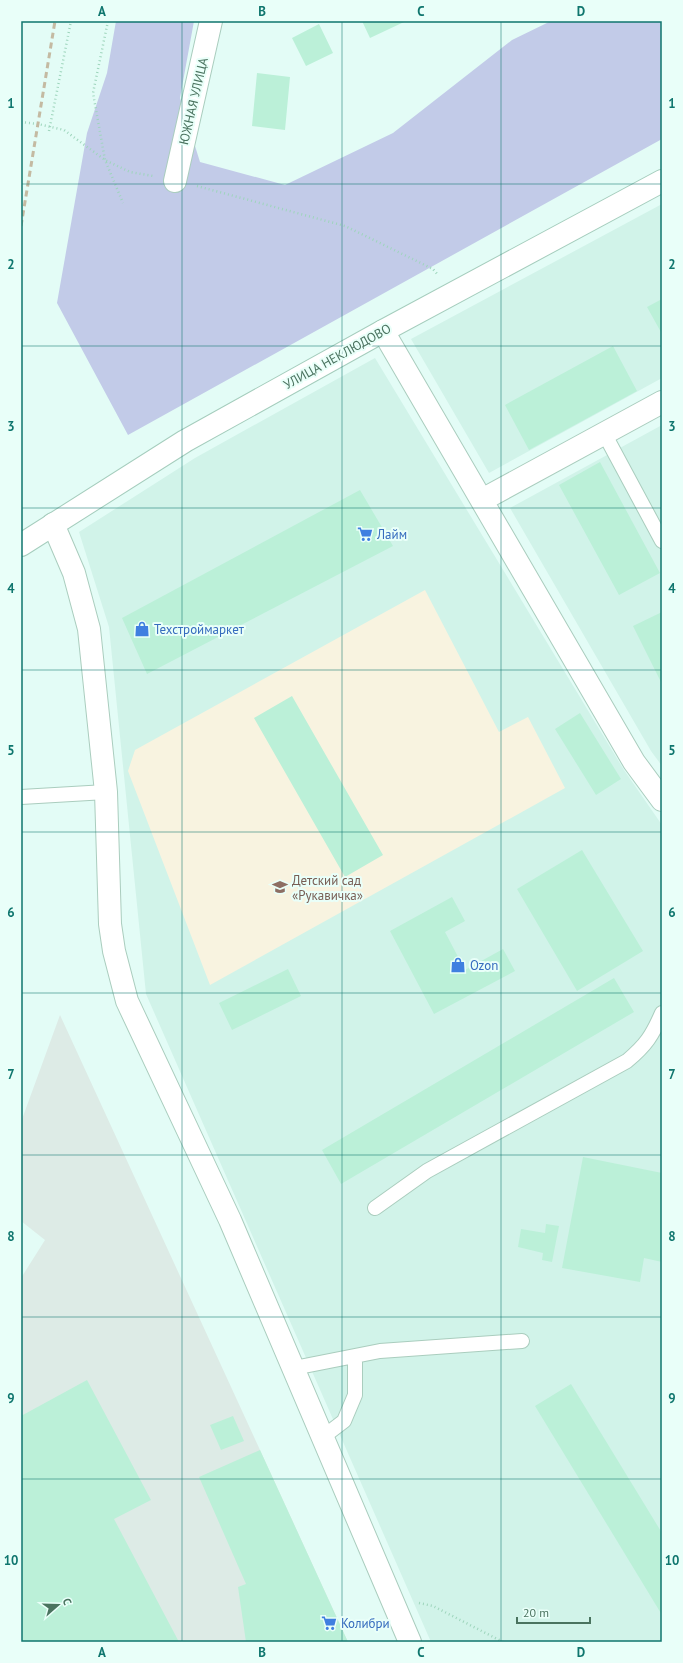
<svg xmlns="http://www.w3.org/2000/svg" width="683" height="1663" viewBox="0 0 683 1663" font-family="'PT Sans',sans-serif">
  <rect width="100%" height="100%" fill="#e3fcf6"/>
  <path fill="#d1f3e9" d="M 662,204 L 662,378 L 489,473 L 411,339 Z
    M 375,358 L 624,770 L 662,825 L 662,1642 L 431,1642 L 146,994 L 109,627 L 79,532 L 195,458 Z
    M 662,425 L 662,766 L 651,751 L 510,508 Z"/>
  <path fill="#ddebe6" d="M 60,1015 L 260,1450 L 348,1642 L 21,1642 L 21,1278 L 45,1240 L 21,1221 L 21,1122 Z"/>
  <path fill="#f8f3e0" d="M 425,590 L 499,732 L 528,717 L 565,788 L 210,985 L 128,771 L 135,750 Z"/>
  <path fill="#c2cbe8" d="M 116,21 L 194,21 L 180,98 L 200,162 L 285,185 L 393,133 L 512,40 L 551,21 L 662,21 L 662,139 L 128,435 L 57,303 L 87,133 L 107,73 Z"/>
  <path fill="#bbf0d8" d="M 362,21 L 403,21 L 404,22 L 370,38 Z
    M 319,24 L 333,53 L 306,66 L 292,38 Z
    M 257,73 L 290,77 L 285,130 L 252,126 Z
    M 662,299 L 662,334 L 647,307 Z
    M 613,346 L 637,391 L 529,450 L 505,405 Z
    M 600,462 L 660,573 L 619,595 L 559,485 Z
    M 360,490 L 393,546 L 147,674 L 122,618 Z
    M 662,612 L 662,684 L 633,626 Z
    M 292,696 L 383,855 L 345,877 L 254,718 Z
    M 580,713 L 621,779 L 596,795 L 555,729 Z
    M 582,850 L 643,951 L 577,991 L 517,889 Z
    M 452,897 L 465,921 L 445,932 L 465,970 L 503,949 L 515,971 L 434,1014 L 390,931 Z
    M 288,969 L 301,996 L 232,1030 L 219,1003 Z
    M 614,978 L 634,1012 L 341,1184 L 322,1150 Z
    M 583,1157 L 662,1173 L 662,1262 L 644,1258 L 640,1282 L 562,1268 Z
    M 546,1224 L 559,1226 L 552,1262 L 542,1260 L 543,1253 L 518,1247 L 521,1229 L 545,1233 Z
    M 87,1380 L 151,1500 L 114,1519 L 179,1642 L 21,1642 L 21,1416 Z
    M 571,1384 L 662,1533 L 662,1615 L 535,1406 Z
    M 233,1416 L 244,1441 L 221,1450 L 210,1425 Z
    M 260,1450 L 348,1642 L 246,1642 L 238,1587 L 246,1584 L 199,1477 Z"/>
  <g fill="none" stroke-linecap="round" stroke-linejoin="round">
    <g stroke="#aacdbe" stroke-width="16">
      <path id="service" d="M 604,433 L 662,541
        M 21,797 L 106,792
        M 375,1208 L 427,1171 L 627,1061 C 646,1045 652,1036 662,1013
        M 294,1368 L 380,1351 L 522,1341
        M 323,1437 L 344,1421 L 355,1395 L 355,1356"/>
    </g>
    <g stroke="#aacdbe" stroke-width="24">
      <path id="minor" d="M 175,181 L 211,21
        M 383,331 L 634,762 L 662,800
        M 482,500 L 662,402"/>
    </g>
    <g stroke="#aacdbe" stroke-width="24">
      <path id="tertiary" d="M 53,524 L 74,573 L 89,629 L 106,792 L 110,924 L 114,951 L 127,1001 L 230,1220 L 410,1642"/>
    </g>
    <g stroke="#a5cdbd" stroke-width="24">
      <path id="secondary" d="M 21,545 L 185,441 L 383,331 L 662,181"/>
    </g>
    <path stroke="#9ed5bc" stroke-width="2.5" stroke-dasharray="1 3" stroke-linecap="butt" d="M 108,21 L 93,93 L 105,160 L 123,203
      M 21,122 L 38,124 L 64,130 L 105,160 L 130,172 L 153,176
      M 49,131 L 71,21
      M 197,186 L 345,226 L 433,269 L 438,275
      M 419,1603 L 433,1606 L 503,1642"/>
    <use href="#service" stroke="#fff" stroke-width="14"/>
    <use href="#minor" stroke="#fff" stroke-width="22"/>
    <use href="#tertiary" stroke="#fff" stroke-width="22"/>
    <use href="#secondary" stroke="#fff" stroke-width="22"/>
    <path stroke="#c4baa2" stroke-width="3" stroke-dasharray="6 4" stroke-linecap="butt" d="M 21,226 L 55,21"/>
  </g>
  <path fill="none" stroke="#0f766e" stroke-width="1" stroke-opacity="0.55" d="M 182,21 L 182,1642M 342,21 L 342,1642M 501,21 L 501,1642M 21,184 L 662,184M 21,346 L 662,346M 21,508 L 662,508M 21,670 L 662,670M 21,832 L 662,832M 21,993 L 662,993M 21,1155 L 662,1155M 21,1317 L 662,1317M 21,1479 L 662,1479"/>
  <defs>
    <g id="supermarket-bare" transform="scale(1.2)"><path d="M-6-5.5h2.5l.6 2H6L4.5 2H-2.5L-4.4-4H-6ZM-1.5 3.2a1.3 1.3 0 1 0 .1 0ZM3 3.2a1.3 1.3 0 1 0 .1 0Z" fill="#3f7fe0" stroke="#e9fff9" stroke-width="2.5" paint-order="stroke"/></g>
    <g id="shop-bare" transform="scale(1.2)"><path d="M-5-2.5h2.3a2.7 3.5 0 0 1 5.4 0H5L5.5 6h-11ZM-1.5-2.5h3a1.5 2.3 0 0 0-3 0Z" fill="#3f7fe0" stroke="#e9fff9" stroke-width="2.5" paint-order="stroke"/></g>
    <g id="school-bare" transform="scale(1.2)"><path d="M0-5L7-2L0 1L-7-2ZM-4 1L0 2.5L4 1V4Q0 6-4 4Z" fill="#8d6e63" stroke="#e9fff9" stroke-width="2.5" paint-order="stroke"/></g>
  </defs>
  <g fill-rule="evenodd">
    <use href="#supermarket-bare" x="365" y="534"/>
    <use href="#shop-bare" x="142" y="629"/>
    <use href="#school-bare" x="280" y="887"/>
    <use href="#shop-bare" x="458" y="965"/>
    <use href="#supermarket-bare" x="329" y="1623"/>
  </g>
  <g text-anchor="middle" stroke-width="4" stroke-linejoin="round" paint-order="stroke">
    <g font-size="13" fill="#4a735f" stroke="#e9fff9">
      <text transform="translate(193 101) rotate(-77)" y="5">ЮЖНАЯ УЛИЦА</text>
      <text transform="translate(337 356) rotate(-29)" y="5">УЛИЦА НЕКЛЮДОВО</text>
    </g>
    <g font-size="13" fill="#366cbe" stroke="#e9fff9" text-anchor="start">
      <text x="377" y="539">Лайм</text>
      <text x="154" y="634">Техстроймаркет</text>
      <text x="470" y="970">Ozon</text>
      <text x="341" y="1628">Колибри</text>
    </g>
    <g font-size="13" fill="#785e54" stroke="#e9fff9" text-anchor="start">
      <text x="292" y="885">Детский сад<tspan x="292" dy="15">«Рукавичка»</tspan></text>
    </g>
  </g>
  <rect width="683" height="1663" fill="none" stroke="#e9fff9" stroke-width="44"/>
  <g transform="translate(58 1605) rotate(70)" stroke="#e9fff9" stroke-width="3" paint-order="stroke">
  <path d="M0-3L7 15L0 10L-7 15Z" fill="#4a735f"/>
  <text y="-6" font-size="11" font-weight="bold" text-anchor="middle" fill="#4a735f">С</text>
  </g>
  <path d="M517 1617v6h73v-6" fill="none" stroke="#4a735f" stroke-width="2"/>
  <text x="523" y="1617" font-size="12" fill="#4a735f" stroke="#e9fff9" stroke-width="3" paint-order="stroke">20 m</text>
  <rect x="22" y="22" width="639" height="1619" fill="none" stroke="#0f766e" stroke-width="1.5"/>
  <g font-size="13" text-anchor="middle" font-weight="bold" fill="#0f766e">
    <text x="102" y="16">A</text>
    <text x="262" y="16">B</text>
    <text x="421" y="16">C</text>
    <text x="581" y="16">D</text>
    <text x="11" y="108">1</text>
    <text x="672" y="108">1</text>
    <text x="11" y="269">2</text>
    <text x="672" y="269">2</text>
    <text x="11" y="431">3</text>
    <text x="672" y="431">3</text>
    <text x="11" y="593">4</text>
    <text x="672" y="593">4</text>
    <text x="11" y="755">5</text>
    <text x="672" y="755">5</text>
    <text x="11" y="917">6</text>
    <text x="672" y="917">6</text>
    <text x="11" y="1079">7</text>
    <text x="672" y="1079">7</text>
    <text x="11" y="1241">8</text>
    <text x="672" y="1241">8</text>
    <text x="11" y="1403">9</text>
    <text x="672" y="1403">9</text>
    <text x="11" y="1565">10</text>
    <text x="672" y="1565">10</text>
    <text x="102" y="1657">A</text>
    <text x="262" y="1657">B</text>
    <text x="421" y="1657">C</text>
    <text x="581" y="1657">D</text>
  </g>
</svg>
